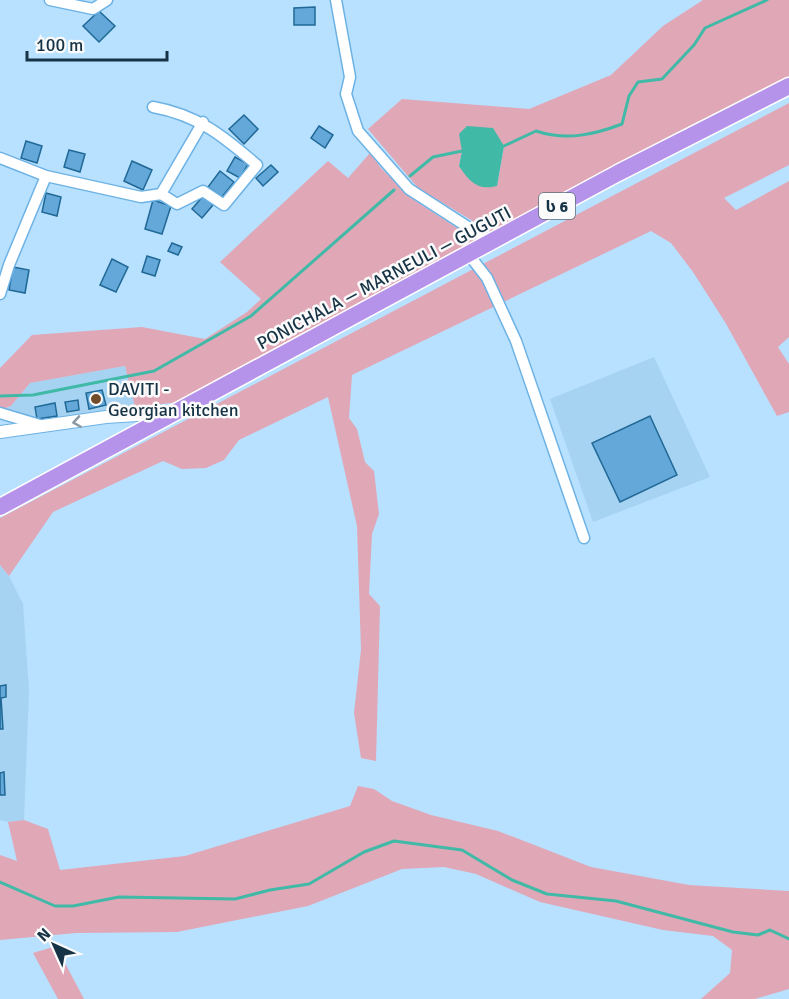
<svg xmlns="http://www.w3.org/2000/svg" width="789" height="999" viewBox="0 0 789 999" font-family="Signika,'Noto Sans Georgian',sans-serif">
  <rect width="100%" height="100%" fill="#b8e0ff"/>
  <path fill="#a7d3f3" d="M 654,357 L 710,477 L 593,522 L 550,399 Z
    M 125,366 L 135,407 L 44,423 L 4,409 L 11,406 L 30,383 Z
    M 0,565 L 9,576 L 23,604 L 29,691 L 24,820 L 8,822 L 0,820 Z"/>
  <path fill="#e0a7b7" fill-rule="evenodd" d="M 703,0 L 789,0 L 789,76 L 668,137 L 491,232 L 418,188 L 368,129 L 402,99 L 529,109 L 611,75 L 663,26 ZM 504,146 L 497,186 L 459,166 L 462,151 Z
    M 789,103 L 789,165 L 724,198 L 736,210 L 789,181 L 789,337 L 778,347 L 789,364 L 789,412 L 777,416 L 725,322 L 693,272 L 671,243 L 651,231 L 352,375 L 349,418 L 357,429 L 365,462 L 374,471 L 379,514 L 372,534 L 369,594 L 380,606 L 376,761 L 361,758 L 354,713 L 361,650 L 357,526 L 328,397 L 239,440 L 224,460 L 206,468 L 182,469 L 163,461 L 53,512 L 9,576 L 0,565 L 0,518 Z
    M 370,153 L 381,168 L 411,198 L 477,241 L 180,402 L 135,407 L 125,366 L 30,383 L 11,406 L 0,410 L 0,368 L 32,335 L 142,327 L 205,339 L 247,312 L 261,299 L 220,262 L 328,161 L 348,178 Z
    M 358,786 L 374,789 L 392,801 L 431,815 L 498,831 L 591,867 L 689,885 L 789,891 L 789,989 L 755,999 L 701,999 L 730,973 L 732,950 L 713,936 L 663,930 L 540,902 L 476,874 L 444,867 L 402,869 L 308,906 L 177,932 L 76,933 L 0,940 L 0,855 L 17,861 L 8,822 L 24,820 L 48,829 L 60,870 L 185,856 L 350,806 Z
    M 56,946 L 84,999 L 58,999 L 33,953 Z"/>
  <path fill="#40b9a7" d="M 467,126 L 493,128 L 504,146 L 497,186 C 477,191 469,181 459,166 L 462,151 L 459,134 Z"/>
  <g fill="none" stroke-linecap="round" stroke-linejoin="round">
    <path stroke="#40b9a7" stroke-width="3" d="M 504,146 L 536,131 C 566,141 593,135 622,124 L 629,96 L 638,82 L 662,79 L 694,45 L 705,28 L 767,0
      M 410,176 L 433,157 L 462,151
      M 0,396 L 33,395 L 154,371 L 251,316 L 394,190
      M 0,882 L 55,906 L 73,906 L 119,897 L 235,899 L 270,890 L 309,884 L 364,852 L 394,841 L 462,850 L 512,880 L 547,894 L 616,901 L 733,932 L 758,935 L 770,930 L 789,939"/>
  </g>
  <path fill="#63a8d9" stroke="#206895" stroke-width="1.5" d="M 315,7 L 315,25 L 294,25 L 294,8 Z
    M 99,11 L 115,26 L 99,42 L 83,26 Z
    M 244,115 L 258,129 L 244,144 L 229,129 Z
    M 319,126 L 333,135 L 325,148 L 311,138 Z
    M 26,141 L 42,146 L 37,163 L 21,158 Z
    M 69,150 L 85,154 L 80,172 L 64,167 Z
    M 235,157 L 248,164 L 240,178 L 227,171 Z
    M 132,161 L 152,170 L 143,190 L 124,181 Z
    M 271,165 L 278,172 L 263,186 L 256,178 Z
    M 220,171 L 234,182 L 222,197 L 208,187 Z
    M 46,193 L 61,197 L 57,216 L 42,212 Z
    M 203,196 L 213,205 L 202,218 L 192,209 Z
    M 153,200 L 171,206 L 162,234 L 145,229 Z
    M 172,243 L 182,247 L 178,255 L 168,251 Z
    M 147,256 L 160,260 L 155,276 L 142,272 Z
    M 112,259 L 128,267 L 116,292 L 100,285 Z
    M 13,267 L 29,270 L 25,293 L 9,290 Z
    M 102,390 L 106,405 L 89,409 L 86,393 Z
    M 78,400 L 79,410 L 67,412 L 65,402 Z
    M 55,403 L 57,416 L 37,419 L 35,407 Z
    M 650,416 L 677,475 L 620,502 L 592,443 Z
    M 6,685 L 6,697 L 1,698 L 3,729 L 0,729 L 0,686 Z
    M 4,772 L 5,795 L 0,795 L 0,773 Z"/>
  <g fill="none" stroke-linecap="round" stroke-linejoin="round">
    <g stroke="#6db2e4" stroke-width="13">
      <path id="minor" d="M 50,0 L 93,9 L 107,0
        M 336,0 L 350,77 L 346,94 L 358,131 L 409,189 L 491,242
        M 0,158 L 46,176 L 141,197 L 161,194 L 177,204 L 203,191 L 224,205 L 257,165 C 223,136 198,115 153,107
        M 161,194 L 203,122
        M 469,255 L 487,278 L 516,341 L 584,538
        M 0,294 L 9,265 L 46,176
        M 0,413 L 40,425"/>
    </g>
    <g stroke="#6db2e4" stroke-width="14">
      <path id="tertiary" d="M 0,432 L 106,417 L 169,413"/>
    </g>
    <g stroke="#fff" stroke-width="19">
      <path id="trunk" d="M 0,507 L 618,173 L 789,86"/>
    </g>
    <use href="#minor" stroke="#fff" stroke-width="10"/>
    <use href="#tertiary" stroke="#fff" stroke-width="12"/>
    <use href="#trunk" stroke="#b693ea" stroke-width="16"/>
  </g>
  <defs><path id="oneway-chevron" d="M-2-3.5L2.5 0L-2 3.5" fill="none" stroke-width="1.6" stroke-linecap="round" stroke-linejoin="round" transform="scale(1.5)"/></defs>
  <use stroke="#8a99a2" href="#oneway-chevron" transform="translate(77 422) rotate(171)"/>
  <circle fill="#734c2a" stroke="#fbfbfb" stroke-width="2" cx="96" cy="399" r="6"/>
  <g text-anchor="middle" stroke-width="5" stroke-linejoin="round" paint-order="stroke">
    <rect fill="#fbfbfb" stroke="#5b6f7c" stroke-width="1.5" x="539" y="193" width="36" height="26" rx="4.5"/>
    <g font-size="16" font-weight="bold" fill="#163346">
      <text x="557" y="212">ს 6</text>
    </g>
    <g font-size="18" fill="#163346" stroke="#fbfbfb">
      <text transform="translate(384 278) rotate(-28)" y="6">PONICHALA — MARNEULI — GUGUTI</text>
    </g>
    <g font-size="18" fill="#163346" stroke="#fbfbfb" text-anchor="start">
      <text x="108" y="395">DAVITI -<tspan x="108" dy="21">Georgian kitchen</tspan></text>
    </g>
  </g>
  <g transform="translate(54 945) rotate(315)" stroke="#fbfbfb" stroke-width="4.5" paint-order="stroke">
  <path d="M0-4.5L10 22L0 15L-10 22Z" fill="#163346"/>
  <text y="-9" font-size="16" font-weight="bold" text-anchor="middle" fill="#163346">N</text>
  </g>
  <path d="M27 51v9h140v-9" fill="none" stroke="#163346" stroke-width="3"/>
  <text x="36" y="51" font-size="18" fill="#163346" stroke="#fbfbfb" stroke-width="4.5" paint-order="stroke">100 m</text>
</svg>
